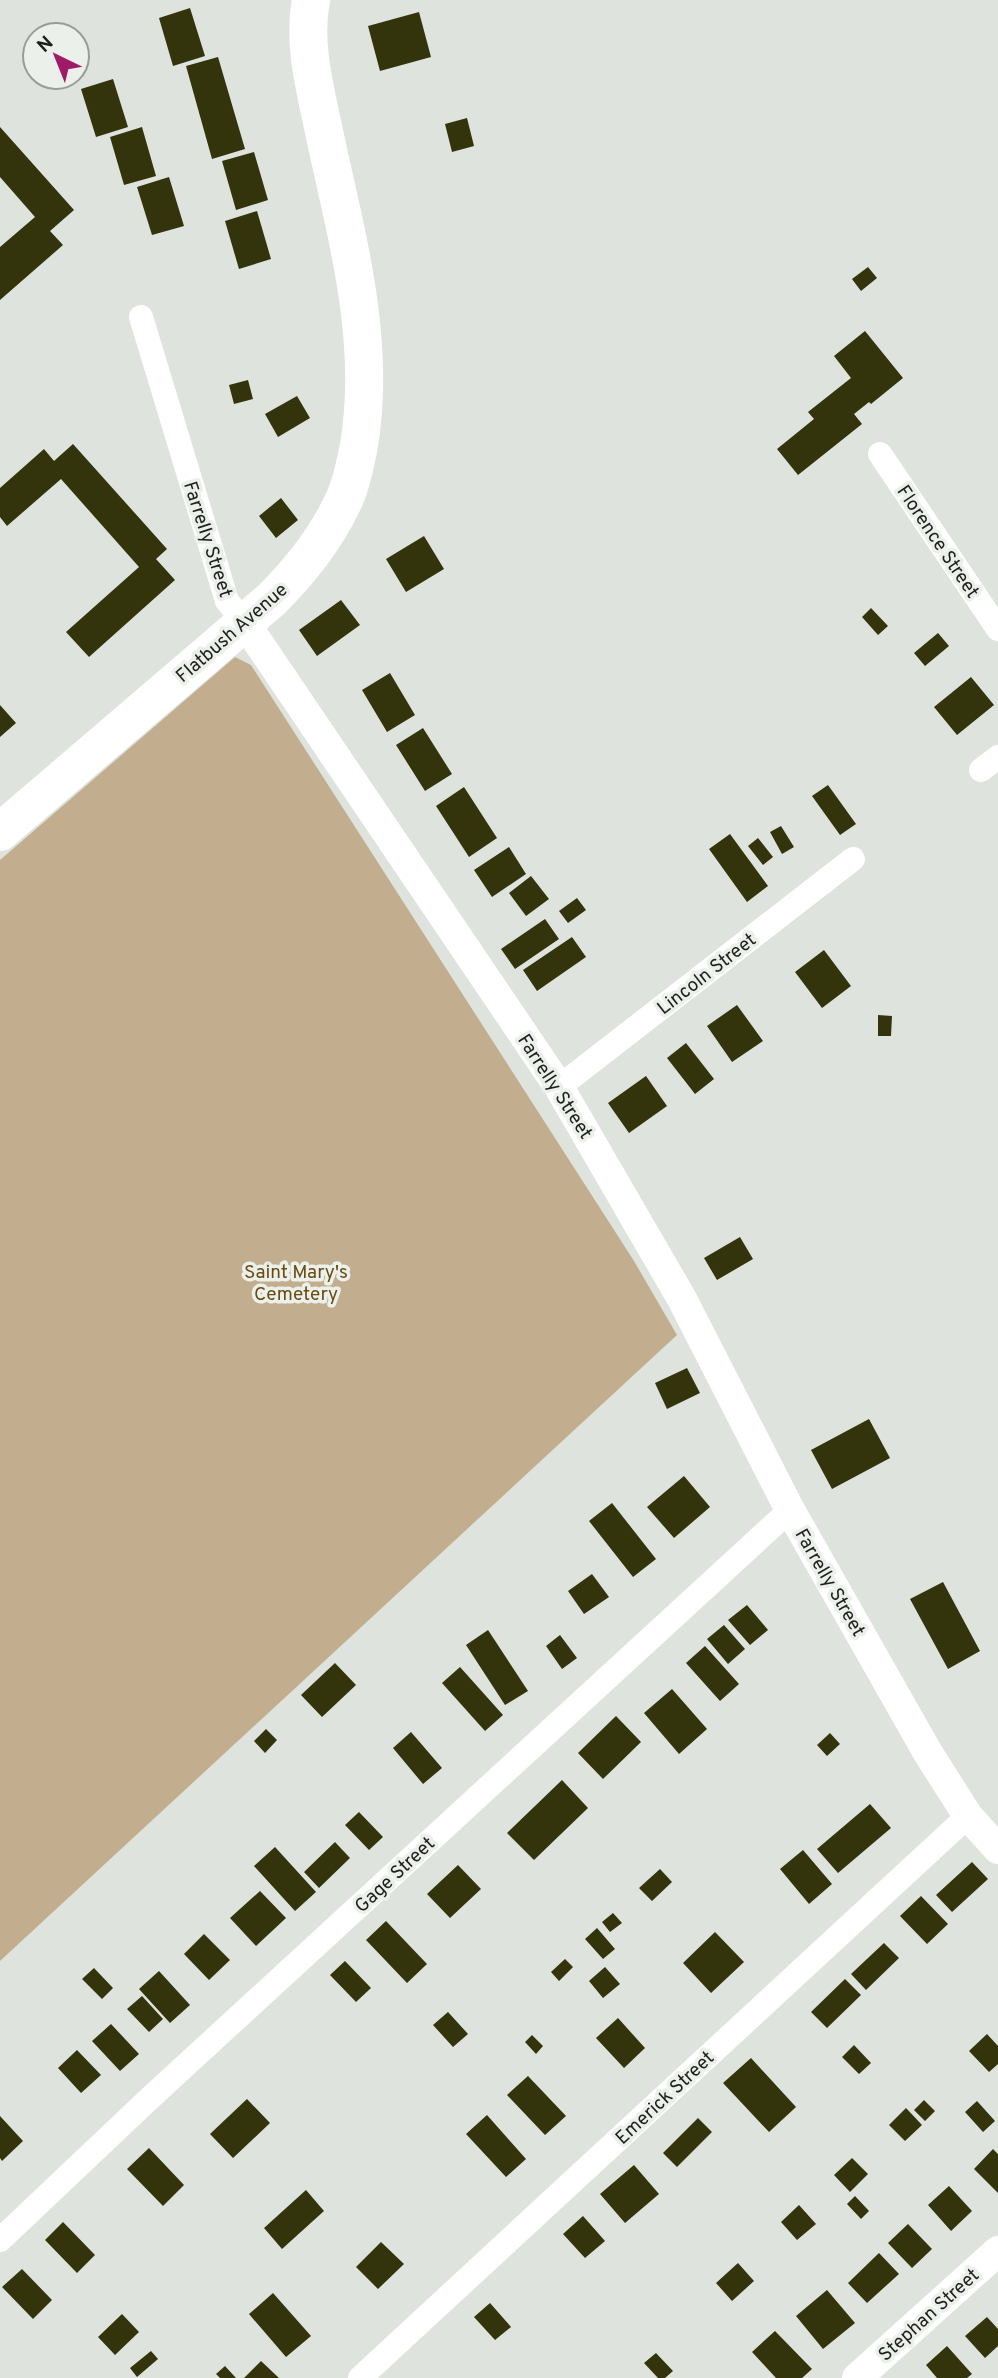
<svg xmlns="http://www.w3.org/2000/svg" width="998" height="2378" viewBox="0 0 998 2378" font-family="Overpass,sans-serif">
  <rect width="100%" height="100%" fill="#dee3dd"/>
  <path fill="#c2ae8e" d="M 235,657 L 251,665 L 634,1261 L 677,1335 L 0,1961 L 0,860 Z"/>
  <path fill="#33330c" d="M 190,8 L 205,56 L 173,66 L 159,18 Z
    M 419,12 L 431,57 L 380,71 L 368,26 Z
    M 218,57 L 245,149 L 212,159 L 186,66 Z
    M 113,79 L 128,127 L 96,137 L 81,89 Z
    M 467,118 L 474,146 L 452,152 L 445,124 Z
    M 0,127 L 74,210 L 50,231 L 63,245 L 0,300 L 0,247 L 35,217 L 0,177 Z
    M 142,127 L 156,176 L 124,185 L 110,137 Z
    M 254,152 L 268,200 L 236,210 L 222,161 Z
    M 169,177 L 184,226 L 152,235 L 137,187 Z
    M 257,211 L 271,259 L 239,269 L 225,221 Z
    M 868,267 L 877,278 L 861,291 L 852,279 Z
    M 865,331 L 903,378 L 871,404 L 869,402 L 854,414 L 862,424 L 798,475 L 777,449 L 814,419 L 808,412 L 851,378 L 834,356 Z
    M 248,380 L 253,399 L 234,404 L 229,385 Z
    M 297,396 L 310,418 L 278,437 L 265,414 Z
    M 73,444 L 167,549 L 156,559 L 175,580 L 89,657 L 66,632 L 139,567 L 61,479 L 7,526 L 0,517 L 0,488 L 44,449 L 54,461 Z
    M 281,498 L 298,520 L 276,538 L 259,516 Z
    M 424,536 L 444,569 L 406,592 L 386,559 Z
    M 341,600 L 360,625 L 317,656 L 299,630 Z
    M 871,608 L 888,626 L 878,635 L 862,617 Z
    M 938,633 L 949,646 L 925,666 L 914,653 Z
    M 390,673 L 415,715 L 387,732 L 362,690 Z
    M 971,677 L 994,705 L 957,735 L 934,707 Z
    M 0,705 L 16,723 L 0,737 Z
    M 423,728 L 452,774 L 425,791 L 396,745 Z
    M 828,785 L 856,824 L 840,835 L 812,796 Z
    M 464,787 L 497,838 L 469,857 L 436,806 Z
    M 781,826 L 794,847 L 782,854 L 770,832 Z
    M 730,834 L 768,886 L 747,902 L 709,849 Z
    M 758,838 L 773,857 L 763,865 L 748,846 Z
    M 509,847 L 526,874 L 492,897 L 474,870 Z
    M 531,876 L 549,899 L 526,916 L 509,893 Z
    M 577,898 L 586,910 L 568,923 L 559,911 Z
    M 545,919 L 559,939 L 515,969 L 501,949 Z
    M 572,937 L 586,957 L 537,991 L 523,970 Z
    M 824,950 L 851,986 L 822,1008 L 795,972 Z
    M 737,1005 L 763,1041 L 732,1062 L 707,1026 Z
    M 878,1015 L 892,1016 L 891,1036 L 878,1036 Z
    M 686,1043 L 714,1079 L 695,1094 L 667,1058 Z
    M 646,1076 L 667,1106 L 629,1133 L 608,1103 Z
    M 740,1237 L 753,1259 L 717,1280 L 704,1258 Z
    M 687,1368 L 700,1393 L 667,1409 L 655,1383 Z
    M 869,1419 L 890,1458 L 832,1489 L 811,1450 Z
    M 684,1476 L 710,1507 L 674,1538 L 647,1507 Z
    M 612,1503 L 656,1559 L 633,1577 L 589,1521 Z
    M 592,1574 L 609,1597 L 584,1614 L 568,1591 Z
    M 943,1582 L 980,1651 L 948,1669 L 910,1599 Z
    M 747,1605 L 768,1630 L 750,1645 L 728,1620 Z
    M 724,1625 L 745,1649 L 728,1664 L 707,1639 Z
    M 488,1630 L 528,1691 L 505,1705 L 466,1645 Z
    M 560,1635 L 577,1658 L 562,1669 L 546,1646 Z
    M 705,1646 L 739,1684 L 720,1701 L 686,1663 Z
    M 335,1663 L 356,1685 L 322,1717 L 301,1695 Z
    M 460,1667 L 503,1715 L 485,1731 L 442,1683 Z
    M 672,1689 L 707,1729 L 679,1754 L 644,1713 Z
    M 616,1716 L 641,1742 L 603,1779 L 578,1753 Z
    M 266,1729 L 277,1740 L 265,1753 L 254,1741 Z
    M 411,1732 L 442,1768 L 423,1784 L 393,1748 Z
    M 830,1733 L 840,1744 L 827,1756 L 817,1745 Z
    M 562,1780 L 588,1808 L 534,1860 L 507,1833 Z
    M 870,1804 L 891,1828 L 838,1873 L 817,1849 Z
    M 359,1812 L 383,1837 L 369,1850 L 345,1825 Z
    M 335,1842 L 350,1858 L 319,1888 L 304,1872 Z
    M 275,1847 L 316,1892 L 295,1911 L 254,1866 Z
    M 803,1850 L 832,1884 L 809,1904 L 780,1869 Z
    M 972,1862 L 988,1879 L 952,1912 L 936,1895 Z
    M 458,1865 L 481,1889 L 450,1918 L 427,1894 Z
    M 660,1869 L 672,1882 L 652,1901 L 639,1888 Z
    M 260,1891 L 286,1918 L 256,1946 L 230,1918 Z
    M 921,1896 L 948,1924 L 927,1944 L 900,1916 Z
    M 613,1913 L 622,1923 L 610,1932 L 602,1922 Z
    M 386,1921 L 427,1964 L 407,1983 L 366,1940 Z
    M 597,1928 L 615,1949 L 603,1959 L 585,1939 Z
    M 715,1932 L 744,1962 L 711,1993 L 683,1963 Z
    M 204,1934 L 230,1960 L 209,1980 L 184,1954 Z
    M 884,1943 L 899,1958 L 866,1990 L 851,1974 Z
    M 565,1959 L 573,1967 L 559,1981 L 551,1972 Z
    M 345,1961 L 371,1988 L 356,2002 L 330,1975 Z
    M 605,1967 L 620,1984 L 603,1998 L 589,1981 Z
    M 94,1968 L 113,1988 L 102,1999 L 82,1979 Z
    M 159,1971 L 190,2005 L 170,2023 L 139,1989 Z
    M 845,1979 L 861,1995 L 827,2028 L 811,2012 Z
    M 142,1996 L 163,2019 L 149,2032 L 127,2009 Z
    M 448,2012 L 468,2034 L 453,2047 L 433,2025 Z
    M 618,2018 L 645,2048 L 624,2068 L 596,2038 Z
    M 111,2024 L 139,2054 L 120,2071 L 92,2041 Z
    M 987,2034 L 998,2046 L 998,2064 L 989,2072 L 969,2051 Z
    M 532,2035 L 543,2046 L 536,2054 L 525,2042 Z
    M 854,2045 L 871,2063 L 859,2074 L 842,2057 Z
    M 77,2050 L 101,2075 L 81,2093 L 58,2068 Z
    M 751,2058 L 796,2107 L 769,2132 L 723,2083 Z
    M 528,2076 L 566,2116 L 545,2135 L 507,2095 Z
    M 247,2099 L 270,2123 L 233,2158 L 210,2134 Z
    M 924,2100 L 935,2111 L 925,2121 L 914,2110 Z
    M 977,2101 L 995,2121 L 983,2132 L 965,2112 Z
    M 906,2108 L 922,2125 L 905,2141 L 889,2125 Z
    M 487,2115 L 526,2159 L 506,2177 L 466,2134 Z
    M 0,2116 L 23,2141 L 2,2161 L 0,2158 Z
    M 698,2118 L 712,2132 L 677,2167 L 663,2153 Z
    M 149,2148 L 184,2185 L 163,2206 L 127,2169 Z
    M 993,2149 L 998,2154 L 998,2193 L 974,2169 Z
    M 852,2158 L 868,2174 L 850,2192 L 834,2175 Z
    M 634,2165 L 659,2194 L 625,2223 L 600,2194 Z
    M 949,2186 L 972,2211 L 951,2231 L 928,2205 Z
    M 306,2190 L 324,2211 L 282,2249 L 264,2228 Z
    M 855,2196 L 869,2211 L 861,2219 L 847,2204 Z
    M 799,2205 L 816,2224 L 797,2240 L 781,2222 Z
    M 583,2216 L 605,2241 L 585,2258 L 563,2234 Z
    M 63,2222 L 95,2255 L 77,2273 L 45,2240 Z
    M 908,2224 L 932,2249 L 912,2268 L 888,2243 Z
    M 381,2242 L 404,2264 L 378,2289 L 356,2267 Z
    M 879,2253 L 899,2274 L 867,2303 L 848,2283 Z
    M 738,2263 L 754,2281 L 732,2301 L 716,2283 Z
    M 22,2269 L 52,2300 L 33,2319 L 2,2287 Z
    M 827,2290 L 855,2323 L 823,2349 L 796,2316 Z
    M 273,2293 L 311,2336 L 286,2357 L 249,2314 Z
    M 490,2303 L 511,2327 L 495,2340 L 474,2317 Z
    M 122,2314 L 139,2332 L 115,2355 L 98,2337 Z
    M 987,2317 L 998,2329 L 998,2346 L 985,2358 L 965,2336 Z
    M 775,2331 L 812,2369 L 802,2378 L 776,2378 L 752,2352 Z
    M 947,2346 L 972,2374 L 967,2378 L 937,2378 L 926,2365 Z
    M 151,2351 L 158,2359 L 137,2377 L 130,2368 Z
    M 656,2353 L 673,2371 L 665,2378 L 658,2378 L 644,2363 Z
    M 261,2361 L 279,2378 L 244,2378 Z
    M 225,2366 L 236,2378 L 220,2378 L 216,2374 Z"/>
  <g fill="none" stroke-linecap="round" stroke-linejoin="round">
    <path stroke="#fff" stroke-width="24" d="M 141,317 L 227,601 L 245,623
      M 880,454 L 998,629
      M 981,770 L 998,757
      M 559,1087 L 853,859
      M 0,2240 L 150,2098 L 790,1510
      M 360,2378 L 968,1816"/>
    <path stroke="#fff" stroke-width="30" d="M 245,623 L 559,1087 L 682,1299 L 790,1510 L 928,1753 L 968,1816 L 998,1849
      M 857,2378 L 998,2251"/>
    <path stroke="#fff" stroke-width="38" d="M 0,832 L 272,599 C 300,571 324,541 341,506 C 351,487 355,465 359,445 C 376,342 348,242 326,141 C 317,96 302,46 311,0"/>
  </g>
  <g text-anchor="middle" stroke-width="7" stroke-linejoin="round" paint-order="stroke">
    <g font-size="19" fill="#1f201e" stroke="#ebf0ea">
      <text transform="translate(209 539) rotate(72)" y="7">Farrelly Street</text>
      <text transform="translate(939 541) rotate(56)" y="7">Florence Street</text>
      <text transform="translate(231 632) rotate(-41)" y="7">Flatbush Avenue</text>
      <text transform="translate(706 973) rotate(-38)" y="7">Lincoln Street</text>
      <text transform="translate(556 1086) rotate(57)" y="7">Farrelly Street</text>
      <text transform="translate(831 1582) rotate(60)" y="7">Farrelly Street</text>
      <text transform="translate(394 1874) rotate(-43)" y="7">Gage Street</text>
      <text transform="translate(664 2097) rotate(-43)" y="7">Emerick Street</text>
      <text transform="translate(928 2314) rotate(-42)" y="7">Stephan Street</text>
    </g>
    <g font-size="19" fill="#694b12" stroke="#ebf0ea">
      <text x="296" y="1278">Saint Mary's<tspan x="296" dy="22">Cemetery</tspan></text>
    </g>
  </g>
  <g transform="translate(56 56) rotate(317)"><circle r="33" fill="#ebf0ea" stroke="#999d98" stroke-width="2"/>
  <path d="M0-5L12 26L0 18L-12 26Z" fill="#a01a68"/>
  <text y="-10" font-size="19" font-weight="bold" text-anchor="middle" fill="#1f201e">N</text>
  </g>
</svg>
